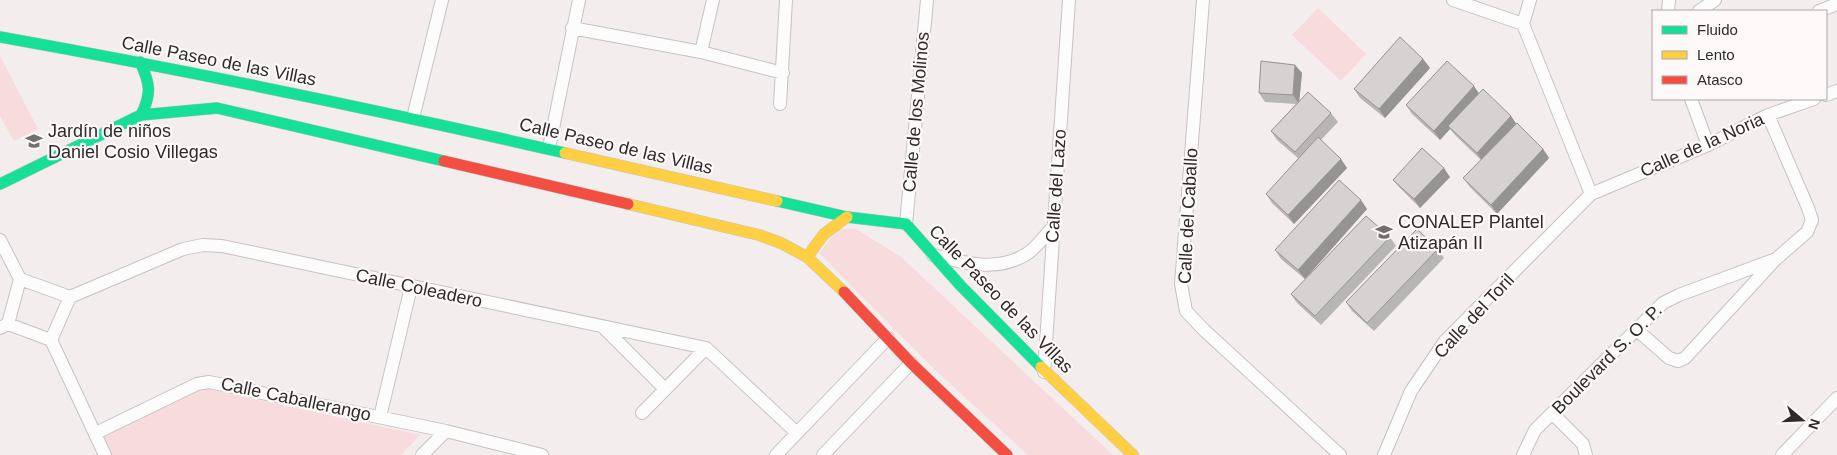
<svg xmlns="http://www.w3.org/2000/svg" width="1837" height="455" viewBox="0 0 1837 455" font-family="Helvetica,sans-serif">
  <rect width="100%" height="100%" fill="#f3eded"/>
  <path fill="#f8dbdc" d="M 1318,8 L 1366,54 L 1341,81 L 1292,35 Z
    M 0,56 L 38,129 L 14,141 L 0,116 Z
    M 838,229 L 856,229 L 901,257 L 1113,455 L 1028,455 L 933,368 L 819,253 Z
    M 203,388 L 420,435 L 401,455 L 110,455 L 103,438 L 105,432 Z"/>
  <g fill="none" stroke-linecap="round" stroke-linejoin="round">
    <g stroke="#c6c2c2" stroke-width="14">
      <path id="street" d="M 1203,0 L 1181,284 L 1186,311 L 1204,330 L 1340,455
        M 1453,0 L 1523,24
        M 1530,0 L 1523,24 L 1591,194
        M 1668,11 L 1669,0
        M 1699,11 L 1715,0
        M 1819,11 L 1837,4
        M 572,28 L 701,52 L 783,73
        M 701,52 L 713,0
        M 1826,95 L 1837,91
        M 1691,99 L 1708,145
        M 780,104 L 786,0
        M 413,118 L 442,0
        M 549,148 L 579,0
        M 906,224 L 927,0
        M 0,240 L 20,279
        M 933,255 C 964,263 996,272 1025,255 C 1036,249 1045,235 1053,227
        M 20,279 L 70,297 L 183,249 L 203,245 L 222,246 L 706,348 L 797,433
        M 8,324 L 51,340
        M 0,328 L 8,324 L 20,279
        M 604,328 L 665,389
        M 1637,330 L 1669,358 L 1678,361 L 1685,358 L 1774,261
        M 51,340 L 105,455
        M 51,340 L 70,297
        M 1044,372 L 1069,0
        M 642,413 L 706,348
        M 1552,413 L 1583,444 L 1586,455
        M 380,417 L 411,287
        M 96,433 L 197,384 L 209,382 L 446,431 L 542,455
        M 422,455 L 446,431
        M 776,455 L 888,338
        M 823,455 L 911,363
        M 1384,455 L 1411,391 L 1445,341 L 1591,194 L 1708,145 L 1768,115 L 1814,99
        M 1523,455 L 1535,430 L 1663,303 L 1679,295 L 1776,259 L 1807,232 L 1812,220 L 1808,208 L 1768,115
        M 1782,455 L 1837,398"/>
    </g>
    <g stroke="#c6c2c2" stroke-width="12">
      <path id="fast" d="M 0,37 C 190,71 378,110 565,153
        M 140,62 C 150,83 152,94 141,115
        M 0,184 L 141,115 L 217,108 L 444,161
        M 777,201 L 847,217 L 906,224 L 960,285 L 1041,367"/>
    </g>
    <g stroke="#c6c2c2" stroke-width="12">
      <path id="slow" d="M 565,153 L 777,201
        M 628,204 L 759,235 L 781,243 L 807,257 L 844,292
        M 807,257 L 824,234 L 847,217
        M 1041,367 L 1133,455"/>
    </g>
    <g stroke="#c6c2c2" stroke-width="12">
      <path id="jam" d="M 444,161 L 628,204
        M 844,292 L 911,363 L 1007,455"/>
    </g>
    <use href="#street" stroke="#fdfcfc" stroke-width="12"/>
    <use href="#fast" stroke="#16e098" stroke-width="11"/>
    <use href="#slow" stroke="#ffcf43" stroke-width="11"/>
    <use href="#jam" stroke="#f24e42" stroke-width="11"/>
  </g>
  <path fill="#b8b5b5" d="M 1423,59 L 1430,68 L 1385,118 L 1360,98 L 1354,89 Z
    M 1295,65 L 1302,73 L 1299,101 L 1331,113 L 1338,122 L 1321,140 L 1347,168 L 1294,224 L 1272,203 L 1266,194 L 1299,159 L 1277,140 L 1271,131 L 1296,104 L 1265,102 L 1259,93 Z
    M 1479,93 L 1511,116 L 1516,124 L 1543,149 L 1549,158 L 1497,214 L 1470,187 L 1463,178 L 1481,160 L 1455,135 L 1450,129 L 1440,140 L 1412,114 L 1406,105 Z
    M 1450,177 L 1420,208 L 1400,188 L 1393,180 Z
    M 1367,209 L 1305,279 L 1281,259 L 1275,250 Z
    M 1390,237 L 1396,246 L 1321,325 L 1297,303 L 1291,294 Z
    M 1438,249 L 1444,258 L 1374,331 L 1352,311 L 1346,302 Z"/>
  <path fill="#969393" d="M 1423,59 L 1430,68 L 1385,118 L 1379,109 Z
    M 1295,65 L 1302,73 L 1299,104 L 1293,95 Z
    M 1474,86 L 1480,95 L 1448,126 L 1450,129 L 1440,140 L 1434,131 Z
    M 1511,116 L 1517,125 L 1483,162 L 1477,153 Z
    M 1543,149 L 1549,158 L 1497,214 L 1491,205 Z
    M 1341,159 L 1347,168 L 1294,224 L 1288,215 Z
    M 1444,168 L 1450,177 L 1420,208 L 1414,199 Z
    M 1361,200 L 1367,209 L 1305,279 L 1298,270 Z"/>
  <path fill="#d6d2d2" stroke="#969393" d="M 1400,37 L 1423,59 L 1379,109 L 1354,89 Z
    M 1261,61 L 1295,65 L 1293,95 L 1259,93 Z
    M 1447,61 L 1474,86 L 1434,131 L 1406,105 Z
    M 1483,89 L 1511,116 L 1477,153 L 1448,126 Z
    M 1308,92 L 1331,113 L 1295,152 L 1271,131 Z
    M 1517,123 L 1543,149 L 1491,205 L 1463,178 Z
    M 1318,137 L 1341,159 L 1288,215 L 1266,194 Z
    M 1422,148 L 1444,168 L 1414,199 L 1393,180 Z
    M 1339,180 L 1361,200 L 1298,270 L 1275,250 Z
    M 1366,216 L 1390,237 L 1315,316 L 1291,294 Z
    M 1417,229 L 1438,249 L 1367,323 L 1346,302 Z"/>
  <defs>
    <g id="school-bare" transform="scale(1.35)"><path d="M0-5L7-2L0 1L-7-2ZM-4 1L0 2.5L4 1V4Q0 6-4 4Z" fill="#746f6f" stroke="#fef9f9" stroke-width="2.5" paint-order="stroke"/></g>
    <g id="university-bare" transform="scale(1.35)"><path d="M0-5L7-2L0 1L-7-2ZM-4 1L0 2.5L4 1V4Q0 6-4 4Z" fill="#746f6f" stroke="#fef9f9" stroke-width="2.5" paint-order="stroke"/></g>
  </defs>
  <g fill-rule="evenodd">
    <use href="#school-bare" x="34" y="141"/>
    <use href="#university-bare" x="1384" y="232"/>
  </g>
  <g text-anchor="middle" stroke-width="4.5" stroke-linejoin="round" paint-order="stroke">
    <g font-size="18" fill="#2f2b2b" stroke="#fef9f9">
      <text transform="translate(219 61) rotate(11)" y="6">Calle Paseo de las Villas</text>
      <text transform="translate(916 112) rotate(-85)" y="6">Calle de los Molinos</text>
      <text transform="translate(1702 145) rotate(-24)" y="6">Calle de la Noria</text>
      <text transform="translate(616 146) rotate(13)" y="6">Calle Paseo de las Villas</text>
      <text transform="translate(1056 186) rotate(-86)" y="6">Calle del Lazo</text>
      <text transform="translate(1188 216) rotate(-87)" y="6">Calle del Caballo</text>
      <text transform="translate(419 288) rotate(12)" y="6">Calle Coleadero</text>
      <text transform="translate(1001 299) rotate(46)" y="6">Calle Paseo de las Villas</text>
      <text transform="translate(1474 316) rotate(-47)" y="6">Calle del Toril</text>
      <text transform="translate(1607 359) rotate(-45)" y="6">Boulevard S. O. P.</text>
      <text transform="translate(296 399) rotate(12)" y="6">Calle Caballerango</text>
    </g>
    <g font-size="18" fill="#2f2b2b" stroke="#fef9f9" text-anchor="start">
      <text x="48" y="137">Jardín de niños<tspan x="48" dy="21">Daniel Cosio Villegas</tspan></text>
      <text x="1398" y="228">CONALEP Plantel<tspan x="1398" dy="21">Atizapán II</tspan></text>
    </g>
  </g>
  <rect x="1652" y="10" width="175" height="90" fill="#fef9f9" stroke="#aba7a7"/>
  <rect x="1662" y="26" width="25" height="8" fill="#16e098" stroke="#aba7a7"/>
  <text x="1697" y="35" font-size="15" fill="#2f2b2b">Fluido</text>
  <rect x="1662" y="51" width="25" height="8" fill="#ffcf43" stroke="#aba7a7"/>
  <text x="1697" y="60" font-size="15" fill="#2f2b2b">Lento</text>
  <rect x="1662" y="76" width="25" height="8" fill="#f24e42" stroke="#aba7a7"/>
  <text x="1697" y="85" font-size="15" fill="#2f2b2b">Atasco</text>
  <g transform="translate(1802 420) rotate(109)" stroke="#fef9f9" stroke-width="4" paint-order="stroke">
  <path d="M0-4L9 19L0 12L-9 19Z" fill="#2f2b2b"/>
  <text y="-8" font-size="14" font-weight="bold" text-anchor="middle" fill="#2f2b2b">N</text>
  </g>
</svg>
